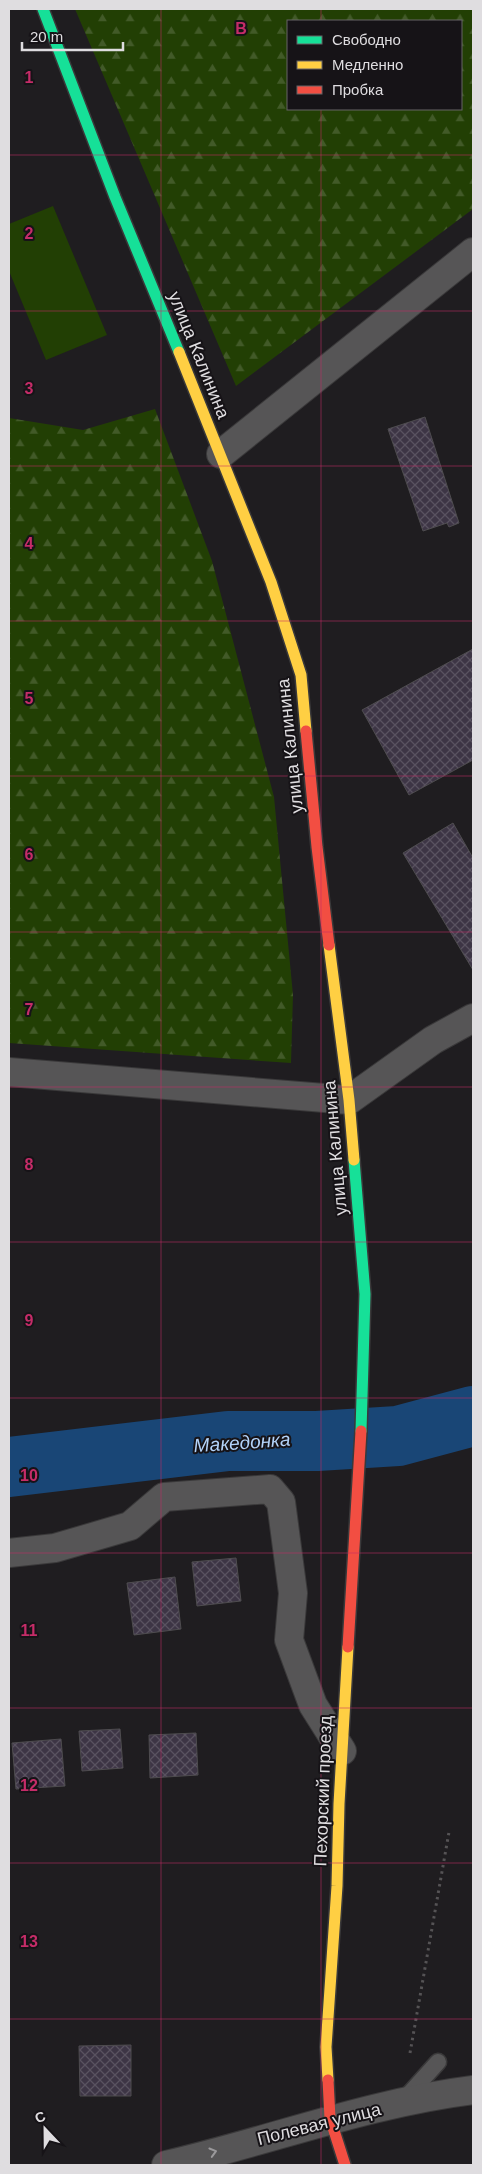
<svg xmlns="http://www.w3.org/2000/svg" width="482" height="2174" viewBox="0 0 482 2174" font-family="Helvetica,sans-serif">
  <defs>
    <pattern id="forest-firs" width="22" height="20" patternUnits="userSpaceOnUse" patternTransform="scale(1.25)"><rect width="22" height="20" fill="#223f04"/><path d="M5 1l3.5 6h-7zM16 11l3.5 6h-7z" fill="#425a28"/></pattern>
    <pattern id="building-cross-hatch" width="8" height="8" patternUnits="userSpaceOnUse" patternTransform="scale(1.25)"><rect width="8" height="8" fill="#3d3545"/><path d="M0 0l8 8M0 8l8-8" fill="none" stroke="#595260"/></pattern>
  </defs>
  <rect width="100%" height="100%" fill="#1f1d20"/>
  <path fill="#223f04" d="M 53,206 L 107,335 L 46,360 L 9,271 L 9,224 Z"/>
  <path fill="url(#forest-firs)" fill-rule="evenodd" d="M 75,9 L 473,9 L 473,209 L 236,386 ZM 288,21 L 461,21 L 461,109 L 288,109 Z
    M 155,409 L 212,561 L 274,797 L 293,995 L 291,1063 L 9,1043 L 9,418 L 83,430 Z"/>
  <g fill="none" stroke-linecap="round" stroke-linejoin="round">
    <path stroke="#194676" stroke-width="60" d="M 9,1467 L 228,1441 L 317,1441 L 398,1436 L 473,1416"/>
  </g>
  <path fill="url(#building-cross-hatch)" stroke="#4e4c4f" d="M 425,417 L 459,523 L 449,527 L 447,523 L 423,531 L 388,429 Z
    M 473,649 L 473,760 L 409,795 L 362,710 Z
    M 453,823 L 473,858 L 473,970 L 403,853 Z
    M 236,1558 L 241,1601 L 197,1606 L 192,1562 Z
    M 175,1577 L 181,1629 L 134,1635 L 127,1583 Z
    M 120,1729 L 123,1768 L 82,1771 L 79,1731 Z
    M 196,1733 L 198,1775 L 150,1778 L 149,1735 Z
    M 61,1739 L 65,1786 L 16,1789 L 12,1743 Z
    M 131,2045 L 131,2096 L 80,2096 L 79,2046 Z"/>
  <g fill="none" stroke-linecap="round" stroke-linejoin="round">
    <g stroke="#3a393a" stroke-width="19">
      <path id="lane" d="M 403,2101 L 438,2062"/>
    </g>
    <g stroke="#3a393a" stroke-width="30">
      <path id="street" d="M 221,454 L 473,252
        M 9,1072 L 349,1100 L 433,1040 L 473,1018
        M 9,1553 L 55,1548 L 130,1526 L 164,1497 L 270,1489 L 281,1502 L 293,1593 L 289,1640 L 313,1705 L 342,1751
        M 166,2165 C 269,2141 368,2103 473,2090"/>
    </g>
    <g stroke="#3a393a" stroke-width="14">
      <path id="fast" d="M 43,9 L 115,197 L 179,352
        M 354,1160 L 365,1294 L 361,1431"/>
    </g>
    <g stroke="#3a393a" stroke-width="14">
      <path id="slow" d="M 179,352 L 271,582 L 301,675 L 306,731
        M 329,945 L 349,1100 L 354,1160
        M 328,2080 L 326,2047 L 337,1886 L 339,1804 L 348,1647"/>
    </g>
    <g stroke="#3a393a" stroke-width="14">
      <path id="jam" d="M 306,731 L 317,847 L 329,945
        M 348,1647 L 361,1431
        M 328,2080 L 330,2118 L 345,2165"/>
    </g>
    <path stroke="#555355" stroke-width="3" stroke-dasharray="2.5 4" stroke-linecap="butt" d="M 410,2053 L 449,1832"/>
    <use href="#lane" stroke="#565556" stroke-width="16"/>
    <use href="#street" stroke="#565556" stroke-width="28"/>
    <use href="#fast" stroke="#16e098" stroke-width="11"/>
    <use href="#slow" stroke="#ffcf43" stroke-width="11"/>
    <use href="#jam" stroke="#f24e42" stroke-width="11"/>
  </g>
  <defs><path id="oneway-chevron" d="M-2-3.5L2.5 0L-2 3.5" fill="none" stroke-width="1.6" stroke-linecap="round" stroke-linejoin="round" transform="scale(1.25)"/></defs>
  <use stroke="#9a999b" href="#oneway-chevron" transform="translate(213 2152) rotate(-16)"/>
  <path fill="none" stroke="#c52c68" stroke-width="1" stroke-opacity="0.55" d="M 161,9 L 161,2165M 321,9 L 321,21M 321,109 L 321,2165M 9,155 L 473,155M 9,311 L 473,311M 9,466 L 473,466M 9,621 L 473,621M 9,776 L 473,776M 9,932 L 473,932M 9,1087 L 473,1087M 9,1242 L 473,1242M 9,1398 L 473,1398M 9,1553 L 473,1553M 9,1708 L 473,1708M 9,1863 L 473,1863M 9,2019 L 473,2019"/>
  <g text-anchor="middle" stroke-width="4" stroke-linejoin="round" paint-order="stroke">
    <g font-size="18" fill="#dfdde0" stroke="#161317">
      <text transform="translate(199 355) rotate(68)" y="6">улица Калинина</text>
      <text transform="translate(290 746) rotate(-96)" y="6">улица Калинина</text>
      <text transform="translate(335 1148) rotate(-95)" y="6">улица Калинина</text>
      <text transform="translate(323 1791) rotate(-88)" y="6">Пехорский проезд</text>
      <text transform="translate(319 2124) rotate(-14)" y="6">Полевая улица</text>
    </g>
    <g font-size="19" font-style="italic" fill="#b3d3f9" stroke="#161317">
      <text transform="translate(242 1442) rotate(-4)" y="7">Македонка</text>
    </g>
  </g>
  <g font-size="16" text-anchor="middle" font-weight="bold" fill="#c52c68" stroke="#161317" stroke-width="4" stroke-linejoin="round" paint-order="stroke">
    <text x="241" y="34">B</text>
    <text x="29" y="83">1</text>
    <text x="29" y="239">2</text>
    <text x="29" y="394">3</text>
    <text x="29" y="549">4</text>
    <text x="29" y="704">5</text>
    <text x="29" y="860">6</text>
    <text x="29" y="1015">7</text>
    <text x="29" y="1170">8</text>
    <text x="29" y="1326">9</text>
    <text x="29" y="1481">10</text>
    <text x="29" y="1636">11</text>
    <text x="29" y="1791">12</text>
    <text x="29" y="1947">13</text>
  </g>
  <rect width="482" height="2174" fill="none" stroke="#dfdde0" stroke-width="20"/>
  <rect x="287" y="20" width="175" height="90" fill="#161317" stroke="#666467"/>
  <rect x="297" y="36" width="25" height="8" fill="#16e098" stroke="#666467"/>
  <text x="332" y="45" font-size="15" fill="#dfdde0">Свободно</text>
  <rect x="297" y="61" width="25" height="8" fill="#ffcf43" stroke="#666467"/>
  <text x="332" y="70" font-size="15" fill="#dfdde0">Медленно</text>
  <rect x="297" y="86" width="25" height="8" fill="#f24e42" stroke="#666467"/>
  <text x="332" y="95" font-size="15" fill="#dfdde0">Пробка</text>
  <g transform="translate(45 2129) rotate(338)" stroke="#161317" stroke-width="4" paint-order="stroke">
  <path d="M0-4L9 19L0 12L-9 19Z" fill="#dfdde0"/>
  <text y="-8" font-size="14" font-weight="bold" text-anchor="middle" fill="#dfdde0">С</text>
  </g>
  <path d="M22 42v8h101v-8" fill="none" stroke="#dfdde0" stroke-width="2.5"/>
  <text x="30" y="42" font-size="15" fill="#dfdde0" stroke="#161317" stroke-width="4" paint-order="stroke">20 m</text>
</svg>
